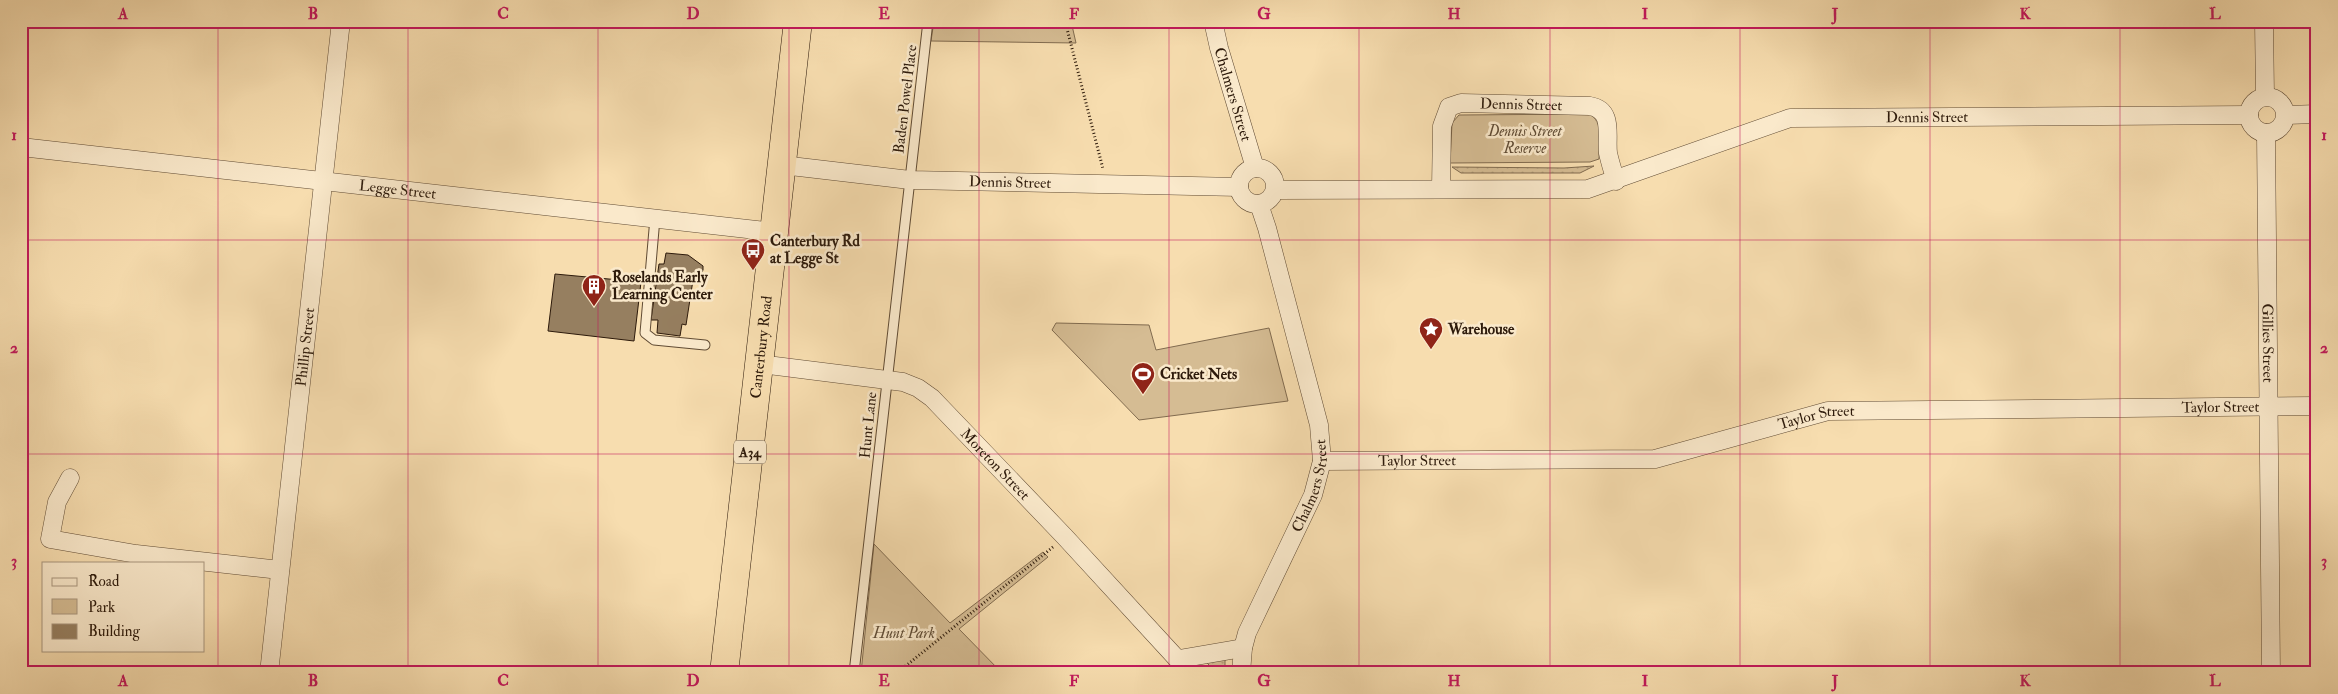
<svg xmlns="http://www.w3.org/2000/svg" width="2338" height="694" viewBox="0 0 2338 694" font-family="'IM FELL Double Pica',serif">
  <defs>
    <pattern id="grass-dots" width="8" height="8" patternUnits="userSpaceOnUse" patternTransform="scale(1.25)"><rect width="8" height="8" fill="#d5bc93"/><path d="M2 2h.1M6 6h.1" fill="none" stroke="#b7a17d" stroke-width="1.8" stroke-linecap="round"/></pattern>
  </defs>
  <rect width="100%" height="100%" fill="#f7ddaf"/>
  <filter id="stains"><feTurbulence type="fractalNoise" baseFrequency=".004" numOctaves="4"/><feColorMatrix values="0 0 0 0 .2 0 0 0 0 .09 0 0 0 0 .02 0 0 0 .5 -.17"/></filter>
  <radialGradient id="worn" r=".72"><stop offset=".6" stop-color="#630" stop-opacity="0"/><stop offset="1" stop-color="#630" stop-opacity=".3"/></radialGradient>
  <path fill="url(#grass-dots)" stroke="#816b4f" d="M 1594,166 L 1580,173 L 1461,173 L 1452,167 L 1564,168 Z
    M 1225,657 L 1225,673 L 1217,673 L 1206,662 Z"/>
  <path fill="#d5bc93" stroke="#816b4f" d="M 934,21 L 1071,21 L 1076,43 L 931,41 Z
    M 1588,114 C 1605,120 1599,145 1599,159 L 1590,162 L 1450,163 L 1452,123 L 1459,115 Z
    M 1056,323 L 1149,325 L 1156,350 L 1269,328 L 1288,401 L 1139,420 L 1052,330 Z
    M 874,544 L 950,623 L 1043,552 L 1048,557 L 959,629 L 1002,673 L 861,673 Z"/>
  <path fill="#967f60" stroke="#2d1a0b" d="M 666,253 L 688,255 L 703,266 L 703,270 L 697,282 L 693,280 L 686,325 L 682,324 L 680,336 L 657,333 L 658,320 L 651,320 L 659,264 L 664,264 Z
    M 555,274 L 641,282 L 634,341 L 548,331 Z"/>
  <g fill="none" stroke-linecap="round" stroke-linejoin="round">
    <g stroke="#604b34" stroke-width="11">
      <path id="service" d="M 655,218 L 645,333 L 654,340 L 705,345
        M 854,673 L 928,21"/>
    </g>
    <g stroke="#604b34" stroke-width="19">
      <g id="minor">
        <path id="s1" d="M 1213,21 L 1219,48 L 1255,168"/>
        <path d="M 2264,21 L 2265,96"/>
        <circle cx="2267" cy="115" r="18"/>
        <path d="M 2286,115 L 2317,114"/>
        <path id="s2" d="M 2266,133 L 2271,673"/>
        <path id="s3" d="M 21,147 L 774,232"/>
        <path id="s4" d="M 782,165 L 910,180 L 1239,187"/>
        <circle cx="1257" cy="186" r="18"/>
        <path id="s5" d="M 1441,188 L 1442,126 L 1449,107 L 1461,103 L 1590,106 C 1614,110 1606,135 1608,153 C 1610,162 1613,172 1616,181"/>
        <path id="s6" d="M 1275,190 L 1588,189 L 1790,118 L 2249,115"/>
        <path id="s7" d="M 760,364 L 903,382 L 918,388 L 932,398 L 1065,537 L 1190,673"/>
        <path id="s8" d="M 1322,461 L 1655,459 L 1828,411 L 2317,406"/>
        <path d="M 70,478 L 57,502 L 50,539 L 136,554 L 280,570"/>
        <path d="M 1179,659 L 1243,648"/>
        <path id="s9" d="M 269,673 L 341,21"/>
        <path id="s10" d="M 1241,673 L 1243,648 L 1247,633 L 1313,495 L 1322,461 L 1319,425 L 1267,228 L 1259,204"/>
      </g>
    </g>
    <g stroke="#2d1a0b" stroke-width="29">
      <g id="trunk">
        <path id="s11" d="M 724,673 L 798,21"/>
      </g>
    </g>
    <path stroke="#2d1a0b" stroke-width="3" stroke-dasharray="1 2.5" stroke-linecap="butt" d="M 1065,21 L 1103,169
      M 897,673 L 1053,547"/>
    <use href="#service" stroke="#fae9cb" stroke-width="9"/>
    <use href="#minor" stroke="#fae9cb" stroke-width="18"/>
    <use href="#trunk" stroke="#f7ddaf" stroke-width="28"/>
  </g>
  <path fill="none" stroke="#c2185b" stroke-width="1" stroke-opacity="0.55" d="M 218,21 L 218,673M 408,21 L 408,673M 598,21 L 598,673M 789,21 L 789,673M 979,21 L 979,673M 1169,21 L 1169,673M 1359,21 L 1359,673M 1550,21 L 1550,673M 1740,21 L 1740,673M 1930,21 L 1930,673M 2120,21 L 2120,673M 21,240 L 2317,240M 21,454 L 2317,454"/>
  <defs>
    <g id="bus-pin" transform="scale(1.25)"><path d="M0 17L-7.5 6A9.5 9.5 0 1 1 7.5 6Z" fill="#8f2418" stroke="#fae9cb"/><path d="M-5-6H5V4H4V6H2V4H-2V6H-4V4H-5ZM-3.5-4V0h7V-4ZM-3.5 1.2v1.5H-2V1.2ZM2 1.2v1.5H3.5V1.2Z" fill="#fff"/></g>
    <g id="building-pin" transform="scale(1.25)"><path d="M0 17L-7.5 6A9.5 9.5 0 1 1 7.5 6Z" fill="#8f2418" stroke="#fae9cb"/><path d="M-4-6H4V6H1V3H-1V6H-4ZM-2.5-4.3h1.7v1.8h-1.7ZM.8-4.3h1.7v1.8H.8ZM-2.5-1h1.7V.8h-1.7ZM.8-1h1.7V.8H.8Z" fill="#fff"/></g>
    <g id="sight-pin" transform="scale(1.25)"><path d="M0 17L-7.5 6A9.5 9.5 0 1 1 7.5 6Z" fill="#8f2418" stroke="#fae9cb"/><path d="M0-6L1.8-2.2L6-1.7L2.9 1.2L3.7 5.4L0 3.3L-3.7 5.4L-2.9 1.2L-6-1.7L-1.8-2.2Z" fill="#fff"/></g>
    <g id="stadium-pin" transform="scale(1.25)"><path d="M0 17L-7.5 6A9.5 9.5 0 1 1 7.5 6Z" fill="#8f2418" stroke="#fae9cb"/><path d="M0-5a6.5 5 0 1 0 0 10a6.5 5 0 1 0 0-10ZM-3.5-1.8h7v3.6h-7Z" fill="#fff"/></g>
  </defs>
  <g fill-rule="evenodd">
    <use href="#bus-pin" x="753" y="250"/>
    <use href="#building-pin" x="594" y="286"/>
    <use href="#sight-pin" x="1431" y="329"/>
    <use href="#stadium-pin" x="1143" y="374"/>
  </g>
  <g text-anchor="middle" stroke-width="5" stroke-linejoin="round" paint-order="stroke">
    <rect fill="#fae9cb" stroke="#6a5845" stroke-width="1" x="734" y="440.5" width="32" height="23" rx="4"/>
    <g font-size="14" font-weight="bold" fill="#2d1a0b">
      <text x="750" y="457">A34</text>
    </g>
    <g font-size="15" fill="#2d1a0b" stroke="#fae9cb">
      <text dy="5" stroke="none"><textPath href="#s1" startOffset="76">Chalmers Street</textPath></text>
      <text transform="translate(905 99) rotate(-83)" y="5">Baden Powel Place</text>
      <text dy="5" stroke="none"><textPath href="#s5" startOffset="155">Dennis Street</textPath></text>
      <text dy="5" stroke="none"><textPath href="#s6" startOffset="664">Dennis Street</textPath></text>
      <text dy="5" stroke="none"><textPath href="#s4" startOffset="229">Dennis Street</textPath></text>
      <text dy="5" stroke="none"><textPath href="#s3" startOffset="379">Legge Street</textPath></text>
      <text dy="5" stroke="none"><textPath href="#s2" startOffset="210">Gillies Street</textPath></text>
      <text dy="5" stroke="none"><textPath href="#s9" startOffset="328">Phillip Street</textPath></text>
      <text dy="5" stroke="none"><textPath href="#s11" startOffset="328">Canterbury Road</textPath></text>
      <text dy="5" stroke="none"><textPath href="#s8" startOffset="905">Taylor Street</textPath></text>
      <text dy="5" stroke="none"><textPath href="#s8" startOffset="500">Taylor Street</textPath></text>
      <text transform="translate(868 425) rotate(-84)" y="5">Hunt Lane</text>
      <text dy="5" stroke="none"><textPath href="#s8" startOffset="95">Taylor Street</textPath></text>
      <text dy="5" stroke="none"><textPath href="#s7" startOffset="269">Moreton Street</textPath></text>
      <text dy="5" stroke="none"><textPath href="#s10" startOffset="202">Chalmers Street</textPath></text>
    </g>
    <g font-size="15" font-style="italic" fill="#5f4b34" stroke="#fae9cb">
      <text x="1525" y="136">Dennis Street<tspan x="1525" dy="17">Reserve</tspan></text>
      <text x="904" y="638">Hunt Park</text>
    </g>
    <g font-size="15" font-weight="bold" fill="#2d1a0b" stroke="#fae9cb" text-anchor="start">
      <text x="770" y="246">Canterbury Rd<tspan x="770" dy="17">at Legge St</tspan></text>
      <text x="612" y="282">Roselands Early<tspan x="612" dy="17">Learning Center</tspan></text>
      <text x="1448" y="334">Warehouse</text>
      <text x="1160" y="379">Cricket Nets</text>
    </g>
  </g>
  <rect width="2338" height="694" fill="none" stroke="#f7ddaf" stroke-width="55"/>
  <rect x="42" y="562" width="162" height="90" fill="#fae9cb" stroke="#a8967e"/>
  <rect x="52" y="578" width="25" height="8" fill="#fae9cb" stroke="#a8967e"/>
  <text x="88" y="586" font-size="15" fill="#2d1a0b">Road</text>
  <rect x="52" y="599" width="25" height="15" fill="#d5bc93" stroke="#a8967e"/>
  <text x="88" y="612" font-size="15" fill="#2d1a0b">Park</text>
  <rect x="52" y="624" width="25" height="15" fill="#967f60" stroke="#a8967e"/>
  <text x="88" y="636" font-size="15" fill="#2d1a0b">Building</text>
  <rect x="28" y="28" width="2282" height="638" fill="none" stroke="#c2185b" stroke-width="2"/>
  <g font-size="16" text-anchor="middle" font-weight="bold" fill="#c2185b">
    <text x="123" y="19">A</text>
    <text x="313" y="19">B</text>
    <text x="503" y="19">C</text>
    <text x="693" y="19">D</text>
    <text x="884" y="19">E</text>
    <text x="1074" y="19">F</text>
    <text x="1264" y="19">G</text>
    <text x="1454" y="19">H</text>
    <text x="1645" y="19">I</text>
    <text x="1835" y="19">J</text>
    <text x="2025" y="19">K</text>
    <text x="2215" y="19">L</text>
    <text x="14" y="140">1</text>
    <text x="2324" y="140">1</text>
    <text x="14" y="353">2</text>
    <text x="2324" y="353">2</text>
    <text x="14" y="566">3</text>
    <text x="2324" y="566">3</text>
    <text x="123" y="686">A</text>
    <text x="313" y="686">B</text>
    <text x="503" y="686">C</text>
    <text x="693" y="686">D</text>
    <text x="884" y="686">E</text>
    <text x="1074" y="686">F</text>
    <text x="1264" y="686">G</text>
    <text x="1454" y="686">H</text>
    <text x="1645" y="686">I</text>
    <text x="1835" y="686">J</text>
    <text x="2025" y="686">K</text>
    <text x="2215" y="686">L</text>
  </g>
  <rect width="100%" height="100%" filter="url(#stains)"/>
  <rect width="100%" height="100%" fill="url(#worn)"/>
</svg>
